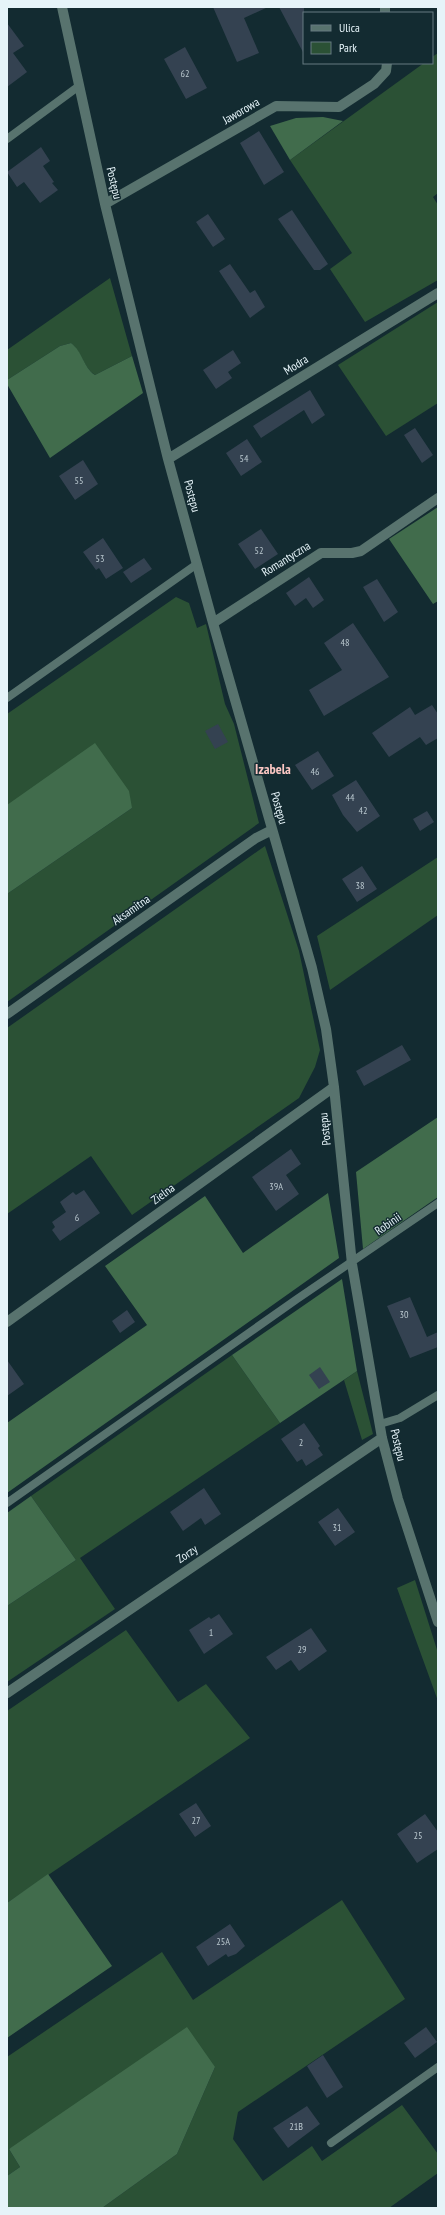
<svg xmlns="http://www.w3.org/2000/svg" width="445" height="2215" viewBox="0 0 445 2215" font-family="'PT Sans Narrow',sans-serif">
  <rect width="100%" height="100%" fill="#132b31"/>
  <path fill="#2b5135" d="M 438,53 L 438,193 L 433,197 L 438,205 L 438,280 L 365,322 L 330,269 L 352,253 L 290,160 L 424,63 L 432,63 L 432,57 Z
    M 110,278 L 132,356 L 95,375 C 83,367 82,352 71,343 L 60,346 L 7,380 L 7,350 Z
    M 438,302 L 438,403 L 386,436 L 338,365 Z
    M 176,597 L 189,603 L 197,628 L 206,624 L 225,704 L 234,724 L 259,823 L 7,1002 L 7,894 L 132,808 L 7,805 L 7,714 Z
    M 265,846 L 299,951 L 320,1050 L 315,1067 L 299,1098 L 132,1215 L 91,1156 L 7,1214 L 7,1028 Z
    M 438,857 L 438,915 L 330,990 L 317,936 Z
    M 232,1355 L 280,1423 L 80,1558 L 115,1609 L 7,1682 L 7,1606 L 76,1560 L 31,1496 Z
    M 357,1371 L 373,1434 L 362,1440 L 344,1380 Z
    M 415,1580 L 438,1653 L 438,1701 L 397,1588 Z
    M 126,1630 L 178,1702 L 206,1684 L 250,1738 L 7,1903 L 7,1711 Z
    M 342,1900 L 405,1999 L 238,2112 L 233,2139 L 263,2181 L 312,2146 L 322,2161 L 402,2105 L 438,2154 L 438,2173 L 389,2208 L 102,2208 L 177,2154 L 215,2067 L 9,2149 L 20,2167 L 7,2176 L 7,2057 L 162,1952 L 193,2000 Z"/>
  <path fill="#416c4c" d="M 323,117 L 343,121 L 290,160 L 270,126 L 296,118 Z
    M 71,343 C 83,352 83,367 95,375 L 132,356 L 143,393 L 50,458 L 7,384 L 7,380 L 60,346 Z
    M 438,507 L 438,601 L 433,604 L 389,539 Z
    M 95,743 L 129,791 L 132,808 L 7,894 L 7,805 Z
    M 438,1117 L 438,1197 L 363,1249 L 356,1172 Z
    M 328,1193 L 339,1258 L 7,1493 L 7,1423 L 147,1325 L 105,1266 L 205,1196 L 243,1253 Z
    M 342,1279 L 357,1371 L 280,1423 L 232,1355 Z
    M 31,1496 L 76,1560 L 7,1606 L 7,1513 Z
    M 48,1874 L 112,1966 L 7,2038 L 7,1903 Z
    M 187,2027 L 215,2067 L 177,2154 L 102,2208 L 7,2208 L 7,2176 L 20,2167 L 9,2149 Z"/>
  <path fill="#344251" d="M 213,7 L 268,7 L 244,18 L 259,53 L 237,62 Z
    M 279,7 L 304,7 L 304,54 Z
    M 7,23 L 24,46 L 13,53 L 27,72 L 7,87 Z
    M 185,47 L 207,88 L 186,99 L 164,59 Z
    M 259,131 L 284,172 L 264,185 L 240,143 Z
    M 41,147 L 50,161 L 43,166 L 54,182 L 52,183 L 58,190 L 40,203 L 24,182 L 17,187 L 7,172 Z
    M 292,210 L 328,264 L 320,270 L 314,270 L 278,219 Z
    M 208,214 L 225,239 L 213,247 L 196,222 Z
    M 230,264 L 250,293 L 255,290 L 265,307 L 250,318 L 219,271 Z
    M 233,350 L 241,363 L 228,372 L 232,378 L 216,389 L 203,370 Z
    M 310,390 L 325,415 L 312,424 L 304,410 L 261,438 L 253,426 Z
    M 415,428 L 433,455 L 422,463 L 404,435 Z
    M 247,439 L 262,462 L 241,476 L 226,453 Z
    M 83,460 L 98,484 L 75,500 L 59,476 Z
    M 261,529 L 278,554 L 255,569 L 238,544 Z
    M 103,538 L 123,568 L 106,579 L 99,568 L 96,570 L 83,552 Z
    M 144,558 L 152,569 L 131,583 L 123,572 Z
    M 309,577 L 324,600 L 313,608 L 306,598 L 295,606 L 286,593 Z
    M 377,579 L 398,612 L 384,622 L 363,587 Z
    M 353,623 L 389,677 L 324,716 L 309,690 L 342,670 L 324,643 Z
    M 432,705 L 438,714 L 438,738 L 426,745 L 420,737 L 389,757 L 372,733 L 410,707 L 415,715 Z
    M 218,724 L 228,742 L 215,749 L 205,731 Z
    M 318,751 L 334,776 L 312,790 L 295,765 Z
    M 356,780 L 380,816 L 357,832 L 343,815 L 332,795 Z
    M 427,811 L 434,822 L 420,831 L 413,819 Z
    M 362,866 L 377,889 L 357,902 L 342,879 Z
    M 402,1045 L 411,1060 L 364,1086 L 356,1071 Z
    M 291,1149 L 301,1164 L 286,1175 L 299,1194 L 276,1211 L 252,1177 Z
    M 84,1190 L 100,1213 L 60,1241 L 52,1230 L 55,1227 L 52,1222 L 66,1212 L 60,1202 L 73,1192 L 76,1195 Z
    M 410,1297 L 427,1337 L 438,1332 L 438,1347 L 410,1358 L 387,1306 Z
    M 127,1310 L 135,1322 L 120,1333 L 112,1321 Z
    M 7,1360 L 24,1384 L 7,1396 Z
    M 320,1367 L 330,1382 L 319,1389 L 309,1375 Z
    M 304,1423 L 320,1446 L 318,1448 L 323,1455 L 306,1466 L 302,1459 L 297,1462 L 281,1439 Z
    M 204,1488 L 221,1514 L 205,1525 L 201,1518 L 183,1531 L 170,1512 Z
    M 338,1508 L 355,1532 L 335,1546 L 318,1522 Z
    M 219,1614 L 233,1634 L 204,1654 L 189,1630 L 209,1617 L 211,1619 Z
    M 311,1628 L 327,1651 L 299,1671 L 291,1660 L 276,1670 L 266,1657 Z
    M 196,1803 L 211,1826 L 195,1837 L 179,1814 Z
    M 425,1814 L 438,1832 L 438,1849 L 417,1863 L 397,1834 Z
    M 230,1924 L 245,1946 L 236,1954 L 228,1957 L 226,1954 L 208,1966 L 196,1947 Z
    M 426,2027 L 437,2042 L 415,2058 L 404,2043 Z
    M 323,2055 L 343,2087 L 327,2098 L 307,2066 Z
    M 307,2106 L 320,2124 L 288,2148 L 273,2128 Z"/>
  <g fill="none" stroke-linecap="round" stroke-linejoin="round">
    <path stroke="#58736e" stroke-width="8" d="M 7,139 L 79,86
      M 7,698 L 197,564
      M 380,1424 L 400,1418 L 438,1395
      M 7,1503 L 297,1299 L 438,1203
      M 331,2143 L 438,2067"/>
    <path stroke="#58736e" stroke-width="10" d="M 62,7 L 105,204 L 168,459 L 213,623 L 312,968 L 326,1029 L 334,1087 L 352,1264 L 382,1438 L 398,1499 L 438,1622
      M 385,7 L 385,13
      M 105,204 L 276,106 L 339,107 L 374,84 L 386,71 L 387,63
      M 168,459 L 438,293
      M 213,623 L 321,553 L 352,553 L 361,551 L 438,498
      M 7,1014 L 256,838 L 272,830
      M 7,1322 L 334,1087
      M 7,1693 L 382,1438"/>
  </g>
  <g text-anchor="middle" stroke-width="3" stroke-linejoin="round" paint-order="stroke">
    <g font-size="10" fill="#bac8cf">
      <text x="185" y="77">62</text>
      <text x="244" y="462">54</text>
      <text x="79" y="484">55</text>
      <text x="259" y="554">52</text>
      <text x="100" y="562">53</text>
      <text x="345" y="646">48</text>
      <text x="315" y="775">46</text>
      <text x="350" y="801">44</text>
      <text x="363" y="814">42</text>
      <text x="360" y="889">38</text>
      <text x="276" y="1190">39A</text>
      <text x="77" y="1221">6</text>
      <text x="404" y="1318">30</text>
      <text x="301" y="1446">2</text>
      <text x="337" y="1531">31</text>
      <text x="211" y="1636">1</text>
      <text x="302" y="1653">29</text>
      <text x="196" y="1824">27</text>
      <text x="418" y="1839">25</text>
      <text x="223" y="1945">25A</text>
      <text x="296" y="2130">21B</text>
    </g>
    <g font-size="12" fill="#e6f4f9" stroke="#132b31">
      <text transform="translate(241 111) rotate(-30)" y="4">Jaworowa</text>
      <text transform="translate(114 183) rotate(77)" y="4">Postępu</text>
      <text transform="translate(296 365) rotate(-32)" y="4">Modra</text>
      <text transform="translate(192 496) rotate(75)" y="4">Postępu</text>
      <text transform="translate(286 559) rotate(-32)" y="4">Romantyczna</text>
      <text transform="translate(279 808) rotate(74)" y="4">Postępu</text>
      <text transform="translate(131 910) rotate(-35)" y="4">Aksamitna</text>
      <text transform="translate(325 1129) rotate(-96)" y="4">Postępu</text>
      <text transform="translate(163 1194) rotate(-36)" y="4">Zielna</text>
      <text transform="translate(388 1224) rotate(-35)" y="4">Robinii</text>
      <text transform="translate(398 1445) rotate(77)" y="4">Postępu</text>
      <text transform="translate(187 1554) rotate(-34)" y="4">Zorzy</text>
    </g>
    <g font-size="14" font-weight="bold" fill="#fbc7c3" stroke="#132b31">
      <text x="273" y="774">Izabela</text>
    </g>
  </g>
  <rect width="445" height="2215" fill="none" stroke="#e6f4f9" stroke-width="16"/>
  <rect x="303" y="12" width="130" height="52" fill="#132b31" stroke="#677b81"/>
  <rect x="311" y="25" width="20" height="6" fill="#58736e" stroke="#677b81"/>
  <text x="339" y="32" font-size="12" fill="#e6f4f9">Ulica</text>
  <rect x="311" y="42" width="20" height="12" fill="#2b5135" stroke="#677b81"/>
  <text x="339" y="52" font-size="12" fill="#e6f4f9">Park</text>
</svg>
